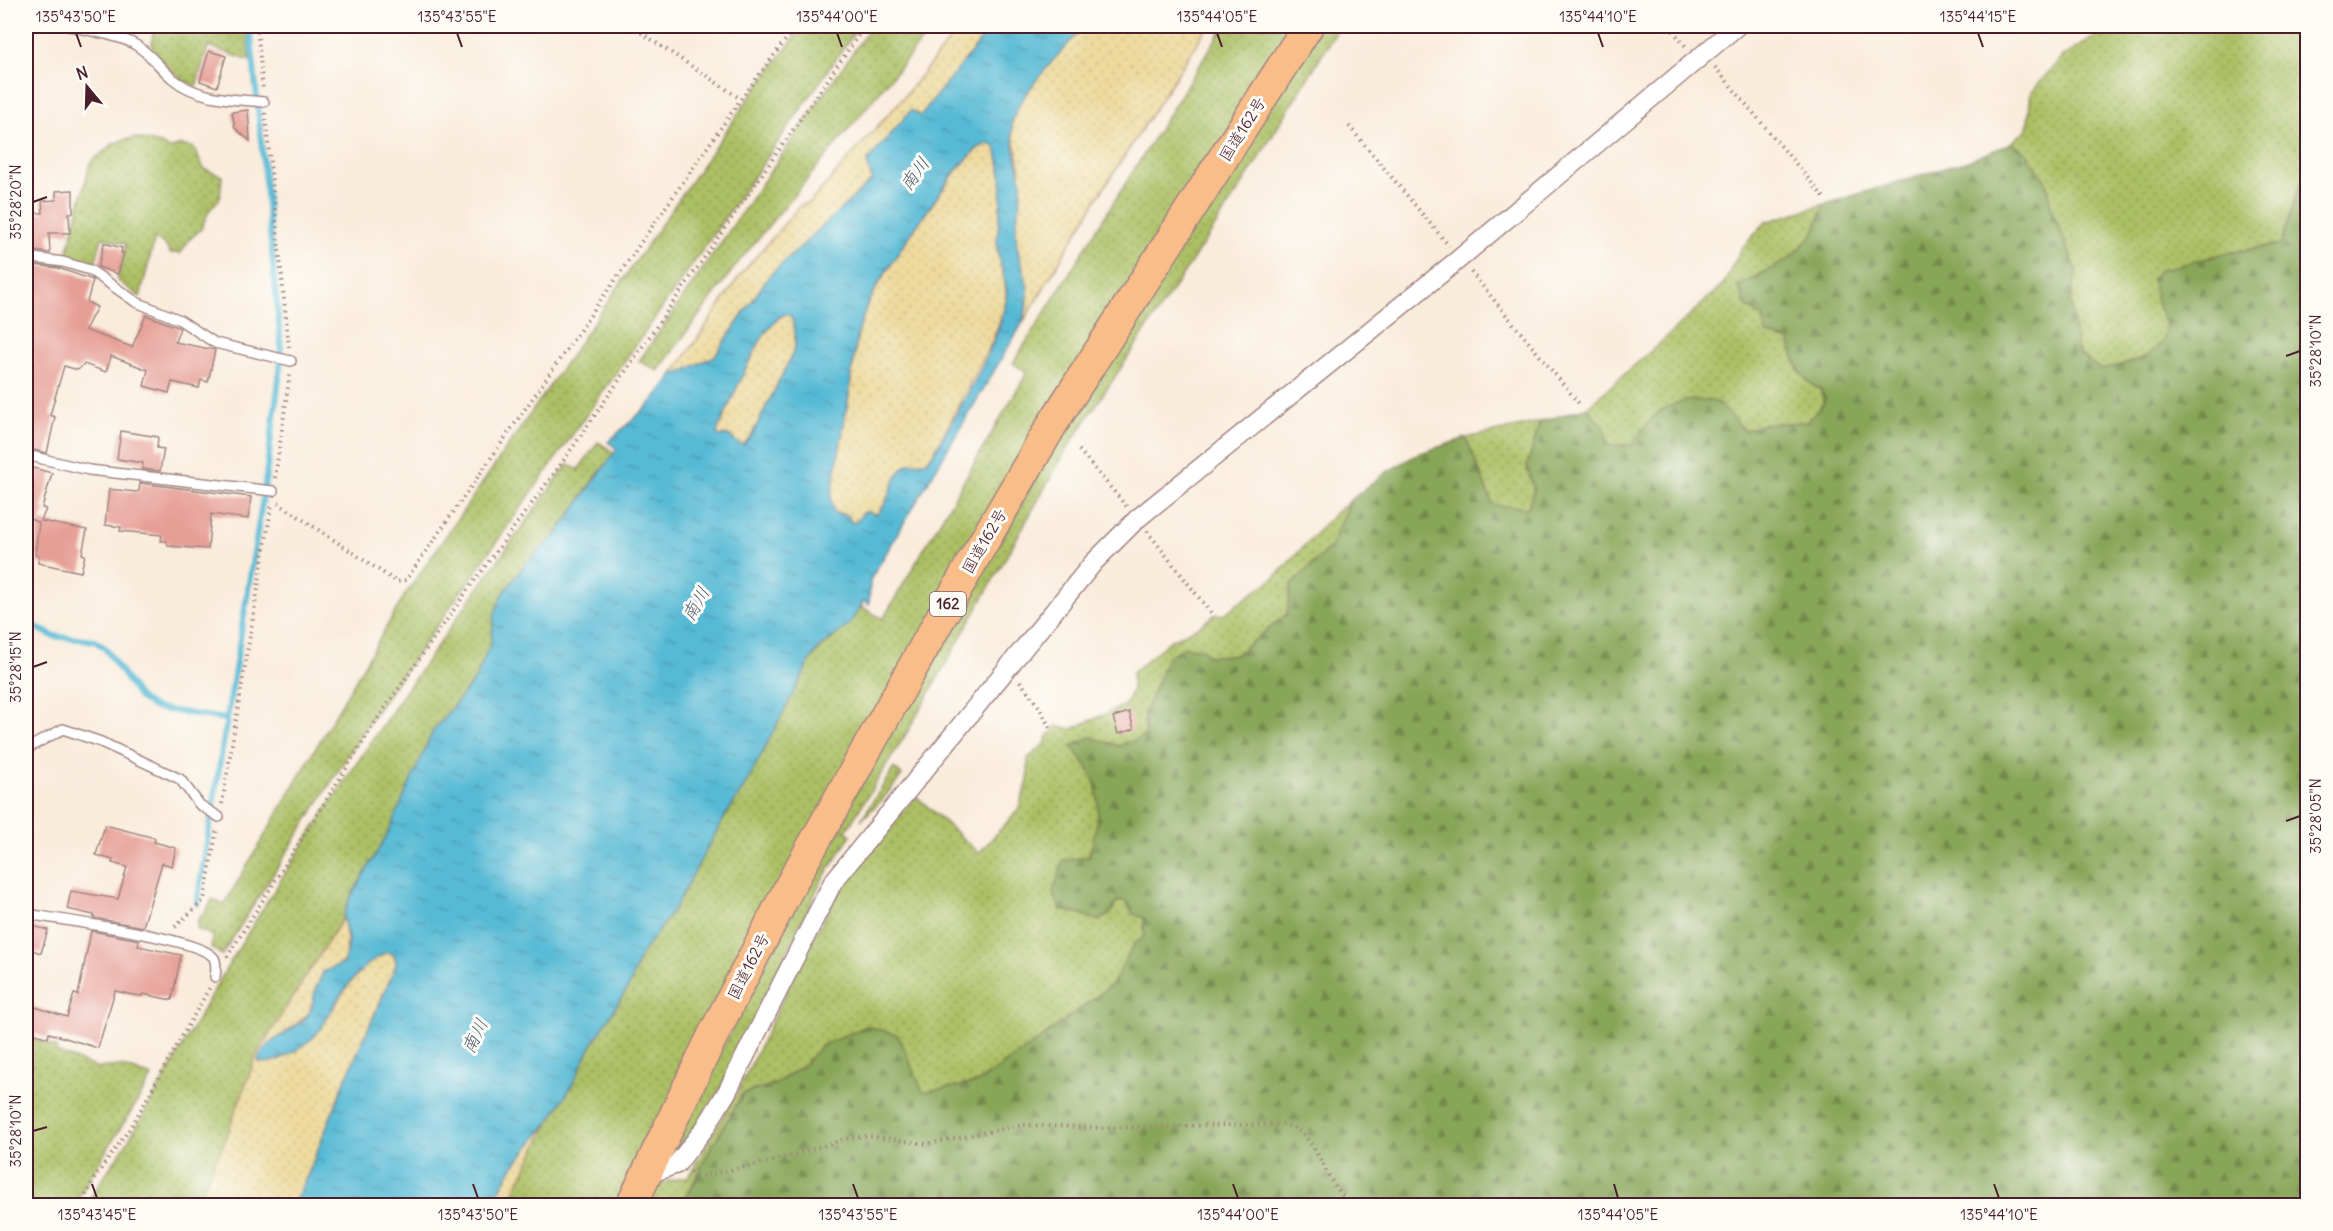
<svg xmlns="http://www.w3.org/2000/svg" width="2333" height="1231" viewBox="0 0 2333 1231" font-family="Delius,'Klee One',sans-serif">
  <defs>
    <pattern id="grass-dots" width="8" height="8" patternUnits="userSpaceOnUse" patternTransform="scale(1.5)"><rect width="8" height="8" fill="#abbf63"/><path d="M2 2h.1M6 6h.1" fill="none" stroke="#8d9b52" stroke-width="1.8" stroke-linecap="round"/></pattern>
    <pattern id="forest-firs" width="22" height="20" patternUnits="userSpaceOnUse" patternTransform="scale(1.5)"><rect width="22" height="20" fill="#88a659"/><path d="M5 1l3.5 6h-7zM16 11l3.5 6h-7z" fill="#71874a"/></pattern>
    <pattern id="sand-dots" width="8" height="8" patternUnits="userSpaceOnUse" patternTransform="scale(1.5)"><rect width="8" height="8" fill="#eeda9e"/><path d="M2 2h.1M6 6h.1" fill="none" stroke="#cebb88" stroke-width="1.8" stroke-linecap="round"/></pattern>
    <pattern id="water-ripples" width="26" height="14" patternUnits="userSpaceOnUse" patternTransform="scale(1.5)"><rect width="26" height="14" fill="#57bad5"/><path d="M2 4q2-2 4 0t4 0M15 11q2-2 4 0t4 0" fill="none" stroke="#4a97ad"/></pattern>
  </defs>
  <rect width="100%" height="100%" fill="#fdfcf7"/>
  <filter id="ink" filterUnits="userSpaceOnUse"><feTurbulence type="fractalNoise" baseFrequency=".0167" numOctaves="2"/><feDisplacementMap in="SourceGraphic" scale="12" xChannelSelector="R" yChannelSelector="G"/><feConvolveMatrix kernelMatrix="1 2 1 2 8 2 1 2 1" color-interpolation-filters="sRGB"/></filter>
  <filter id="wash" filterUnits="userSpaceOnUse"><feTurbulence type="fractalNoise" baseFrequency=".008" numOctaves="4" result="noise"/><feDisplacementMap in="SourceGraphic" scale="24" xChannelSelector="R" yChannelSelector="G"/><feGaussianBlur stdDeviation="1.35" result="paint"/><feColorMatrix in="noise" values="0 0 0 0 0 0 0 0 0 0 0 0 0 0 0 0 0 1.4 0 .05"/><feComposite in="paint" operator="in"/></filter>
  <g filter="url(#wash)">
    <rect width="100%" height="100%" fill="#f9ecdb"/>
    <path fill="url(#grass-dots)" stroke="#7a6f47" stroke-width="1.5" d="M 153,26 L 247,26 L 250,61 L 208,46 L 196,86 C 177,81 165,63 152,49 Z
      M 803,26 L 859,26 L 627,358 L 373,716 L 222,955 L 211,948 L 213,936 L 197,929 L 198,919 L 205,912 L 213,899 L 224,905 L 405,595 L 746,102 Z
      M 871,26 L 934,26 L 737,264 L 658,371 L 639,361 Z
      M 1224,26 L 1296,26 L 619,1205 L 507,1206 L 549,1122 L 571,1087 L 591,1046 L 630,984 L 640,956 L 674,909 L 721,823 L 746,784 L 811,659 C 827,639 850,629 860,606 L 883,619 L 1027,373 L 1013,363 Z
      M 1321,26 L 1340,26 L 1239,190 L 1067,449 L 909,729 L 846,831 L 851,835 L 822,880 L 721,1088 L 697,1127 L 676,1150 L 670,1153 L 831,832 L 1061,430 Z
      M 2113,26 L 2307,26 L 2307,179 L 2300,185 L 2281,244 L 2222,254 L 2157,303 C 2160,310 2164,317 2166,325 C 2172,355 2122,365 2101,370 L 2078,353 L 2070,300 L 2077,271 L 2052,211 L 2046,182 L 2026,152 L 2011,143 L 2027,129 L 2031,92 L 2063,56 Z
      M 136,138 L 161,144 L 169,149 L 181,145 L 194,148 L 204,169 L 222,176 L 220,198 L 209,211 L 201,229 L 189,240 L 181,253 L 170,253 L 165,245 L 155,238 L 140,297 L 117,280 L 126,244 L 102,238 L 94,267 L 66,258 L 90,163 L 113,144 L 125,139 Z
      M 1825,204 L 1813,235 L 1788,260 L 1738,286 L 1747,307 L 1764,318 L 1780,339 L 1789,340 L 1797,366 L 1821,390 L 1824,403 L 1808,422 L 1764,424 L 1744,431 L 1717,403 L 1632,445 L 1609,446 L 1604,427 L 1587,407 L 1661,342 L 1724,283 L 1741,249 L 1766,222 Z
      M 1540,422 L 1527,467 L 1534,489 L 1528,508 L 1493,506 L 1466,438 Z
      M 598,442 L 615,453 L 597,475 L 556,535 L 543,548 L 495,612 L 491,642 L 476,678 L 433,731 L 403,801 L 387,835 L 348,902 L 343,918 L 257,1054 L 226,1138 L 196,1205 L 86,1206 C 100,1179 120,1156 135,1129 C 169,1072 200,1013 234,956 C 336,786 451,624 568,464 L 578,470 Z
      M 1351,500 L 1331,546 L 1291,585 L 1287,614 L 1236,655 L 1209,656 L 1144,714 L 1147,736 L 1119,746 L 1091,737 L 1072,746 C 1079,756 1088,766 1093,777 C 1112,823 1082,871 1061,910 L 1082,914 L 1098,921 L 1110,914 L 1117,901 L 1126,901 L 1144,917 L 1144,937 L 1134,944 L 1114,984 L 1040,1039 L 977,1083 L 923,1092 L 898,1036 L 867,1026 L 821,1046 L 803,1066 L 775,1084 L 742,1094 L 681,1205 L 641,1206 C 657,1182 661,1182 688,1177 L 737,1093 L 808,947 L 847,878 L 916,796 L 979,853 L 1018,810 L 1028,781 L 1028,758 L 1045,744 L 1047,738 L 1056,726 L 1072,729 L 1125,705 L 1132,689 L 1132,673 L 1171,640 L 1196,628 L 1216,614 L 1222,615 L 1274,578 L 1334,514 Z
      M 894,768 L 902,775 L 883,799 L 861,820 Z
      M 26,1036 L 56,1047 L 56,1052 L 97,1068 L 121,1066 L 152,1077 C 127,1120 98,1161 75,1205 L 26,1205 Z"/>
    <path fill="url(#forest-firs)" stroke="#696242" stroke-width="1.5" d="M 2011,143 L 2026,152 L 2046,182 L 2052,211 L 2077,271 L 2070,300 L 2078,353 L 2101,370 L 2143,359 L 2163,342 L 2167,327 L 2157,303 L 2152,278 L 2158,271 L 2222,254 L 2281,244 L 2300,185 L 2307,179 L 2307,1205 L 681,1205 L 694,1184 L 705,1158 L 743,1094 L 775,1084 L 803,1066 L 821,1046 L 867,1026 L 898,1035 L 923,1092 L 977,1083 L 1040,1039 L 1113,984 L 1134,944 L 1144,937 L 1144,918 L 1133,914 L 1126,901 L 1117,901 L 1110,914 L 1098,921 L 1082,914 L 1061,910 L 1053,893 L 1063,860 L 1089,857 C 1096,831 1103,804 1093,777 C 1088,766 1078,756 1072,746 L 1091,737 L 1119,746 L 1146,736 L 1144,714 L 1168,656 L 1185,647 L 1202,649 L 1209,656 L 1236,655 L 1287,614 L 1291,585 L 1331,546 L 1351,500 L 1385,473 L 1418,454 L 1466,438 L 1493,505 L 1528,508 L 1534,489 L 1527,467 L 1540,422 L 1587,407 L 1604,427 L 1609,446 L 1632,445 C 1649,420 1661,402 1694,400 C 1701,400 1711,399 1717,403 C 1727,410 1736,422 1744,431 L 1764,424 L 1808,422 L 1824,403 L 1821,390 C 1797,377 1797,366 1789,340 L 1766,334 L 1764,318 L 1747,307 L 1738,286 L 1788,260 L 1813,235 L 1825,204 L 1968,161 Z"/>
    <path fill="url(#sand-dots)" stroke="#9c7c64" stroke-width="1.5" d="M 961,26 L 992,26 L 920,117 L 911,111 L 867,162 L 872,180 L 769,276 L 715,356 L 678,374 L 674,373 L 741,274 L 800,206 L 810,202 L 902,99 Z
      M 1085,26 L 1208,26 L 1097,199 L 1022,324 C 1025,310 1028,293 1025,278 C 1023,266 1018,255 1016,243 C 1013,219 1019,194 1020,170 C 1020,154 1011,140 1012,124 C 1013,99 1066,45 1085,26 Z
      M 989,143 L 996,148 L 1003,181 L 1003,203 L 997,250 L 1004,277 L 1007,300 L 993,340 L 933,454 L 926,462 C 921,463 916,462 911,463 C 892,469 891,504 876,515 L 868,511 L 863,513 L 855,523 L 851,522 L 843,514 L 834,513 L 831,498 L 849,395 L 852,369 L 858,333 L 866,307 L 877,286 L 906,241 L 956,171 L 978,148 Z
      M 785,314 L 791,316 C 795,328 797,339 794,351 L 752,435 L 743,445 L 737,443 L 729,435 L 720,436 L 717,434 L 718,429 C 732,402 759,325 785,314 Z
      M 343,918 C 347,935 349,946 343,963 L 323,972 L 309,1013 L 260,1054 L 258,1061 C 277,1071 317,1030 328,1016 C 335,1007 339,997 346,988 C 357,975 370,959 387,952 L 395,955 L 396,965 L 344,1083 L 309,1172 L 293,1205 L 196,1206 L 226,1138 L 257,1054 Z
      M 549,1122 L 507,1205 L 491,1206 L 512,1168 Z"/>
    <path fill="url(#water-ripples)" stroke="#506c80" stroke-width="1.5" fill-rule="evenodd" d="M 992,26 L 1085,26 C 1067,46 1013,99 1012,125 C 1011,145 1020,164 1021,184 C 1022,203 1014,220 1016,238 C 1017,257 1027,274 1028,292 C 1028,303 1025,314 1022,324 L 870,580 L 869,605 L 864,601 L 848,626 L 820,647 L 811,659 L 746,784 L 721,823 L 674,909 L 640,956 L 630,984 L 591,1046 L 571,1087 L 549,1122 L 512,1168 L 491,1205 L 293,1205 L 309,1172 L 344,1083 L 390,980 L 396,965 L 395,955 L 387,952 C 366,962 347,984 335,1004 C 329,1013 325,1024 318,1032 C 308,1044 273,1069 258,1061 C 264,1037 298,1032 309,1013 C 313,1007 313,1001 314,995 C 316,987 320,980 323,972 L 343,963 L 348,950 L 348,938 L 343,918 L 348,902 L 387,835 L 433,731 L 476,678 L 491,642 L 495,612 L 502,595 L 526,563 L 556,535 L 617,449 L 608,442 L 651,403 L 674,373 L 678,374 L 715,356 L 769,276 L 872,180 L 867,162 L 911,110 L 920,116 ZM 989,143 L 996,148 C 1007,187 999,205 997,243 C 997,263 1009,281 1006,301 C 1000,343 955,417 933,454 L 926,462 C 921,463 916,462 911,463 C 892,469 891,504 876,515 L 868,511 L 863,513 L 855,523 L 851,522 L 848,516 L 834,513 L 831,498 L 849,395 L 852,369 L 858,333 L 866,307 L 877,286 L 906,241 L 955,171 L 978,148 ZM 785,314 L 791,316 C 795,328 797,339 794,351 L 752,435 L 743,445 L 737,443 L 729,435 L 720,436 L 717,434 L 718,429 C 732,403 759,325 785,314 Z"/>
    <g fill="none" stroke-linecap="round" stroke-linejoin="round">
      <path stroke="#57bad5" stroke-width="6" d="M 26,622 L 53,636 L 95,641 L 105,648 L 139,698 L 155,708 L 226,719
        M 197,904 L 263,497 L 280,372 L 281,346 L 250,26"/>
    </g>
    <g id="blocks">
      <path fill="#e69f96" d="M 209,51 L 226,56 L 217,87 L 200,81 Z
        M 248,110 L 250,141 L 235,128 L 232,112 Z
        M 73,190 L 73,213 L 69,213 L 70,233 L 49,233 L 50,253 L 26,250 L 26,221 L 31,221 L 31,213 L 43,213 L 42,201 L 56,200 L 56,191 Z
        M 104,243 L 122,248 L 121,253 L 124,253 L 118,274 L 98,267 Z
        M 26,264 L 58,268 L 93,280 L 87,302 L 97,307 L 85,330 L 132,347 L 146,315 L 180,328 L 175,342 L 215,350 L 208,382 L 201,380 L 199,388 L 172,382 L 169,393 L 144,386 L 148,370 L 111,356 L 106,372 L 84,364 L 78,370 L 64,366 L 50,415 L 55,417 L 47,453 L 26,448 L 26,394 L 34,359 L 26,357 Z
        M 121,431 L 158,437 L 157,448 L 164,449 L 160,471 L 142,469 L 143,463 L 117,459 Z
        M 29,467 L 52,473 L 42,508 L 46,509 L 41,521 L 87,530 L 82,554 L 85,555 L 81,572 L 38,563 L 39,556 L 35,555 L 39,523 L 26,517 L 26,480 Z
        M 140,483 L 251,497 L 248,519 L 211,514 L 208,549 L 168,546 L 167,541 L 161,541 L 162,535 L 120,531 L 121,527 L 105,525 L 109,489 L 136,492 L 139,491 Z
        M 1129,712 L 1134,729 L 1118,734 L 1113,717 Z
        M 105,825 L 155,838 L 154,842 L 176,848 L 172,866 L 162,863 L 143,927 L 94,918 L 94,915 L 67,909 L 71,891 L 118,899 L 127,867 L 112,863 L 113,860 L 96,855 Z
        M 29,925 L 48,930 L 41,953 L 26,948 Z
        M 91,931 L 139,940 L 138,946 L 181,955 L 172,1000 L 143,994 L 142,996 L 133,995 L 115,991 L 98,1048 L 49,1033 L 48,1038 L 26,1031 L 26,1004 L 67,1017 L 74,994 L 78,995 Z"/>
    </g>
  </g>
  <g filter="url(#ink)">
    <use href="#blocks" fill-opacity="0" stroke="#a28683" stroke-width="1.5"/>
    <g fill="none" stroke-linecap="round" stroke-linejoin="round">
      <g stroke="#a28683" stroke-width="12">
        <path id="service" d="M 68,26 C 86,30 119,35 134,44 C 149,52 159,67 172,78 C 198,100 232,99 264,102
          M 26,257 L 63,262 L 90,270 L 136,302 L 180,320 L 215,343 L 291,361
          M 26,455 L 89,470 L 273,491
          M 26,749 L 63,729 L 101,742 L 180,779 L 200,805 L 219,817
          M 26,914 C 56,919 200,938 214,958 C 217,964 216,971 215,977"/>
      </g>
      <g stroke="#a28683" stroke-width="21">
        <path id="minor" d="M 647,1169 L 657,1171 L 677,1164 L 705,1128 L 727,1092 L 833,882 L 1094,562 L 1137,519 L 1459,259 L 1737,26"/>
      </g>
      <g stroke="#a28683" stroke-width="33">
        <path id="trunk" d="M 631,1206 L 712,1037 L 792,882 L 976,555 L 1053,423 L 1308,26"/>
      </g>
      <path stroke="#a28683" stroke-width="4" stroke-dasharray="1.5 4.5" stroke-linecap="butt" d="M 257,26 L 263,90
        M 631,26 L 741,99
        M 1669,26 L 1687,48
        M 2084,26 L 2090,32
        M 1715,67 L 1826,200
        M 265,113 L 289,347
        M 1349,126 L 1449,246
        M 1471,272 L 1581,406
        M 1079,450 L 1127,507
        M 275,478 L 290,373
        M 278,503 L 397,582 L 406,580 L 741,99 L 796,26
        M 1147,531 L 1211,613
        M 1020,681 L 1039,707 L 1051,730
        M 222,804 L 272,503
        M 175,927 L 204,900 L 217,829
        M 227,957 L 378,718 L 469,588 L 561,464 L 865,26
        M 690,1172 L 702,1176 L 768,1162 L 850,1138 L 867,1136 L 927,1144 L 1023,1125 L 1105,1128 L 1284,1124 C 1309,1130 1317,1155 1329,1176 C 1335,1187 1343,1196 1352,1206
        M 80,1206 L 94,1179 L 131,1127 L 210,987"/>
      <use href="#service" stroke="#fff" stroke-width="9"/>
      <use href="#minor" stroke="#fff" stroke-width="18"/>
      <use href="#trunk" stroke="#f8bd89" stroke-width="30"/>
    </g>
  </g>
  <path fill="none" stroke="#4a1f2b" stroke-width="2" d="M 76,33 L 81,47M 457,33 L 462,47M 837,33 L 842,47M 1217,33 L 1222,47M 1598,33 L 1603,47M 1978,33 L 1983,47M 33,202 L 47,197M 2286,356 L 2300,351M 33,667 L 47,662M 2286,821 L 2300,816M 33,1131 L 47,1127M 92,1184 L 97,1198M 473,1184 L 478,1198M 853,1184 L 858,1198M 1233,1184 L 1238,1198M 1614,1184 L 1618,1198M 1994,1184 L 1999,1198"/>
  <g text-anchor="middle" stroke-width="6" stroke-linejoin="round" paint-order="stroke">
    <rect fill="#fdfcf7" stroke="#806168" stroke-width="1.5" x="930" y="592" width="36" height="24" rx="4.5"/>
    <g font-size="15" font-weight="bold" fill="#4a1f2b">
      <text x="948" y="609">162</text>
    </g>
    <g font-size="16" fill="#4a1f2b" stroke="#fdfcf7">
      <text transform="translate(1242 129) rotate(-58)" y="6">国道162号</text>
      <text transform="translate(984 541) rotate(-60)" y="6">国道162号</text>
      <text transform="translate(748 966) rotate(-63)" y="6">国道162号</text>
    </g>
    <g font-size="18" font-style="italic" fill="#4f5d6f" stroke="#fdfcf7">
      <text transform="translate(915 174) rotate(-54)" y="6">南川</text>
      <text transform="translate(696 604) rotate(-60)" y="6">南川</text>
      <text transform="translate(475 1036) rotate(-64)" y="6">南川</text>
    </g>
  </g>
  <rect width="2333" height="1231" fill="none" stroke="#fdfcf7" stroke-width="66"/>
  <g transform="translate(87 87) rotate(341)" stroke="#fdfcf7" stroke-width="4.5" paint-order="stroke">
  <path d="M0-4.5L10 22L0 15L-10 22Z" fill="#4a1f2b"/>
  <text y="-9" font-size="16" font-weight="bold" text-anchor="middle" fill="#4a1f2b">N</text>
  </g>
  <rect x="33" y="33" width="2267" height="1165" fill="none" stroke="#4a1f2b" stroke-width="2"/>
  <g font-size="15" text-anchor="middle" fill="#4a1f2b">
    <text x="76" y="22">135°43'50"E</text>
    <text x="457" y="22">135°43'55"E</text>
    <text x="837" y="22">135°44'00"E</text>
    <text x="1217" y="22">135°44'05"E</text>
    <text x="1598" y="22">135°44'10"E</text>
    <text x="1978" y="22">135°44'15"E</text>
    <text transform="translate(16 202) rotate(-90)" y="5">35°28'20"N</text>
    <text transform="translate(2316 351) rotate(-90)" y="5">35°28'10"N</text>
    <text transform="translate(16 667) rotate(-90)" y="5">35°28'15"N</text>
    <text transform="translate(2316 816) rotate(-90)" y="5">35°28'05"N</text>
    <text transform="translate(16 1131) rotate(-90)" y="5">35°28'10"N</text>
    <text x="97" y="1220">135°43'45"E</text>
    <text x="478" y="1220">135°43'50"E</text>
    <text x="858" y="1220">135°43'55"E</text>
    <text x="1238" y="1220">135°44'00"E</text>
    <text x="1618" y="1220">135°44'05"E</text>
    <text x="1999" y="1220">135°44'10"E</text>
  </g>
</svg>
